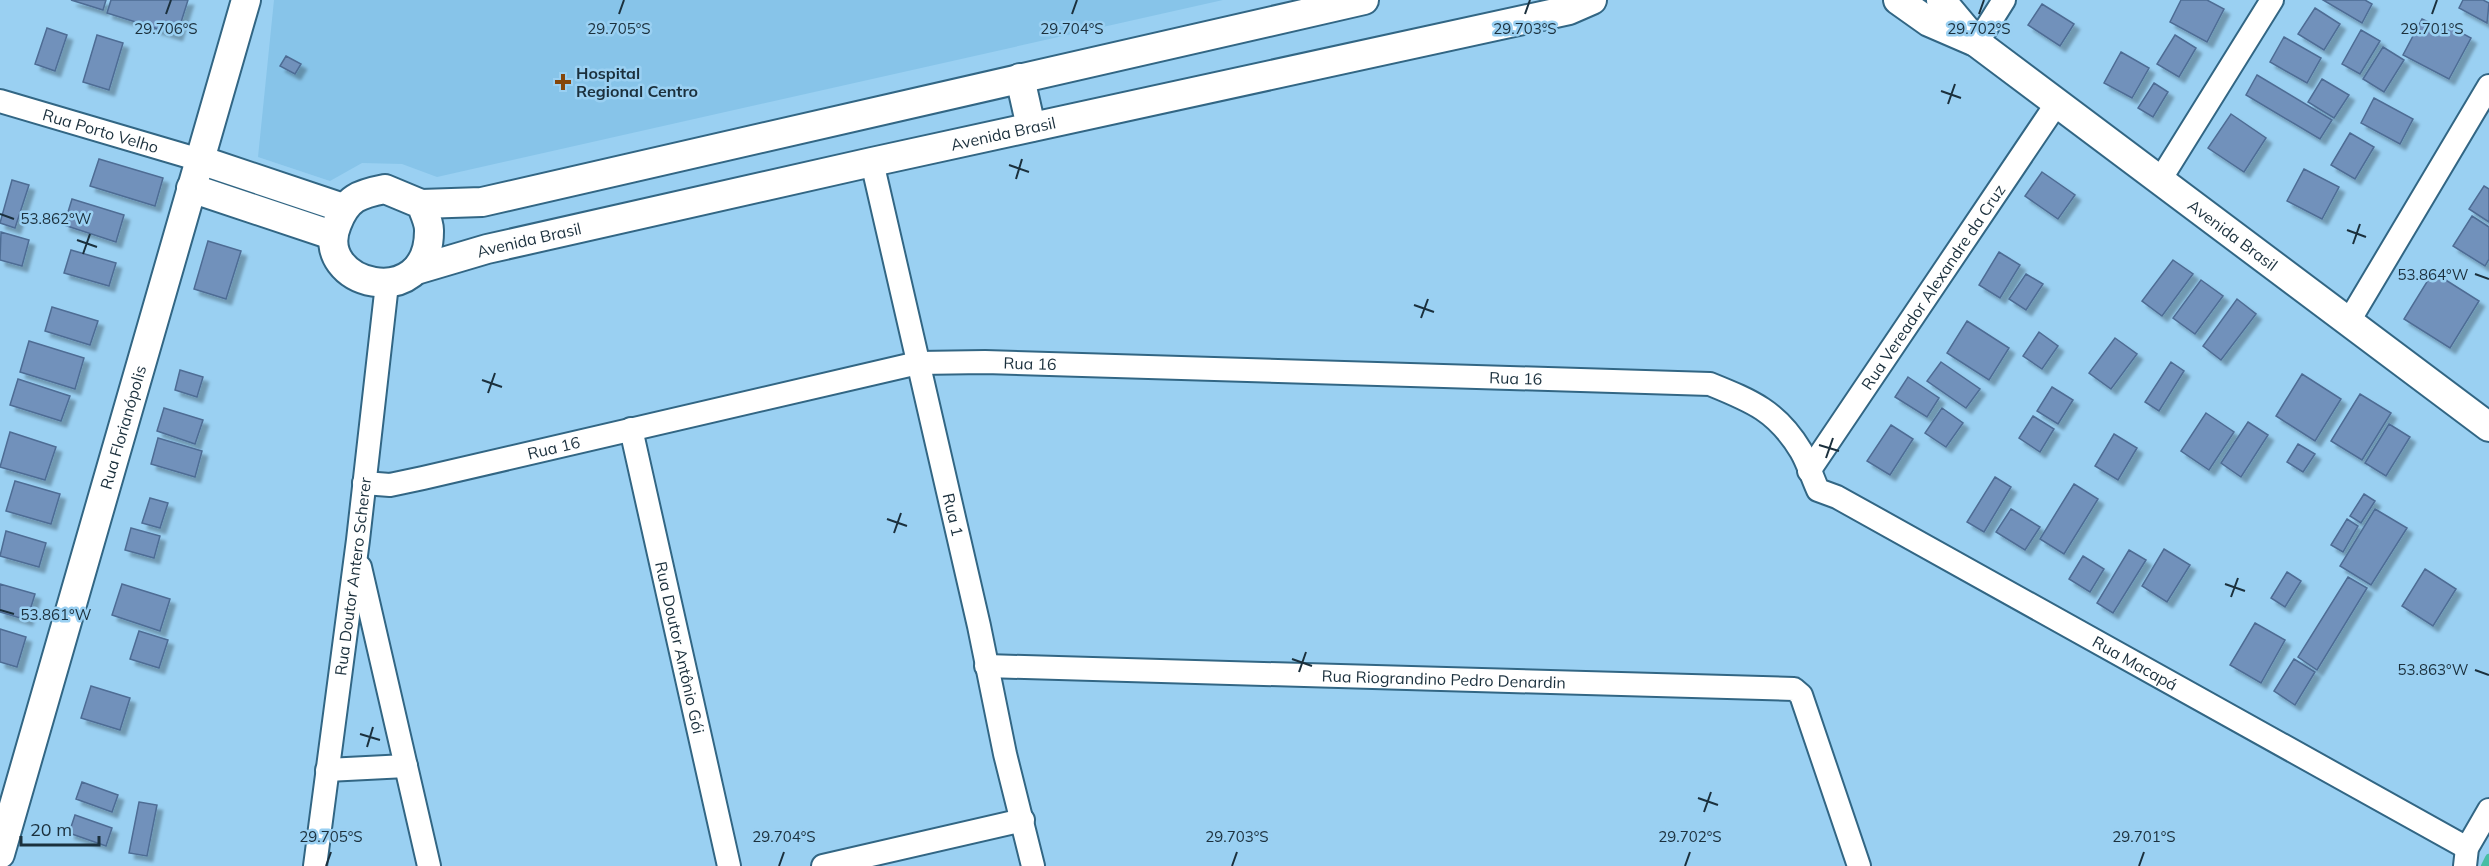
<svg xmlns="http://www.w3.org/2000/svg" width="2489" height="866" viewBox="0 0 2489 866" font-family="Mulish,sans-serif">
  <defs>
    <filter id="shadow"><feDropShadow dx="5.5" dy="5.5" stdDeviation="1.5" flood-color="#0004"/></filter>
  </defs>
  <rect width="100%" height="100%" fill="#9ad0f2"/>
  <path fill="#87c4e9" d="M 274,0 L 1223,0 L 437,177 L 402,164 L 362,163 L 330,181 L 258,157 Z"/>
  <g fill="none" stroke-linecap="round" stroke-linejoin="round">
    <path stroke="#47bea4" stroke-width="8" d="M 2485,866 L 2489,858"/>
  </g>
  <path fill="#7191bb" stroke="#4e6c94" stroke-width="1.5" filter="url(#shadow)" d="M 71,0 L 106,0 L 103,10 Z
    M 111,0 L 188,0 L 177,35 L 107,13 Z
    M 2181,0 L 2207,0 L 2224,9 L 2207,42 L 2170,22 Z
    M 2323,0 L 2365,0 L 2372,4 L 2362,23 Z
    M 2463,0 L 2483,0 L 2489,3 L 2487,23 L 2459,8 Z
    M 2042,4 L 2074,24 L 2060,46 L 2028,25 Z
    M 2315,8 L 2340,24 L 2324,50 L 2298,34 Z
    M 2422,19 L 2447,31 L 2449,26 L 2471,38 L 2449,79 L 2403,55 Z
    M 47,28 L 67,35 L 55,71 L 35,64 Z
    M 2361,30 L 2380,41 L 2360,74 L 2342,64 Z
    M 97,35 L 123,43 L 109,90 L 83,82 Z
    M 2175,35 L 2196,48 L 2179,77 L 2157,64 Z
    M 2284,37 L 2321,58 L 2307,83 L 2270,62 Z
    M 2383,47 L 2404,60 L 2384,92 L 2363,79 Z
    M 2121,52 L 2149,68 L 2132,98 L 2104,83 Z
    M 286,56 L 301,64 L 295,74 L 280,66 Z
    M 2257,75 L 2332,120 L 2320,139 L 2246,95 Z
    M 2322,79 L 2349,95 L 2334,118 L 2308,102 Z
    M 2154,83 L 2168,92 L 2153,117 L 2138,108 Z
    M 2374,98 L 2413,119 L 2400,144 L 2361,123 Z
    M 2231,114 L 2266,138 L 2244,172 L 2208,148 Z
    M 2350,133 L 2374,147 L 2355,179 L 2331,165 Z
    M 99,159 L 163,178 L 155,206 L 90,186 Z
    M 2304,169 L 2339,187 L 2322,219 L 2287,201 Z
    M 2042,172 L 2075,195 L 2058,219 L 2025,196 Z
    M 12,180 L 29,185 L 15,228 L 0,223 Z
    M 2484,186 L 2489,189 L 2489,222 L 2469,209 Z
    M 72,199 L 124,215 L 116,242 L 64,225 Z
    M 2472,216 L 2489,227 L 2489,259 L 2485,266 L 2453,246 Z
    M 1,232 L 29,240 L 22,266 L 0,260 Z
    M 208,241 L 241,251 L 226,299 L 194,289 Z
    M 71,250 L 116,263 L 109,286 L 64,273 Z
    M 1999,252 L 2020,265 L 2000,298 L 1979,285 Z
    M 2173,260 L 2193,274 L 2162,316 L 2142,301 Z
    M 2433,272 L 2479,301 L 2450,348 L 2404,319 Z
    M 2026,274 L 2043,284 L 2026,310 L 2009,299 Z
    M 2201,280 L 2223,296 L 2195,334 L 2173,318 Z
    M 2237,299 L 2256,314 L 2221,360 L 2203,346 Z
    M 52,307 L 98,321 L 90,345 L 45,331 Z
    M 1967,321 L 2009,348 L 1989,380 L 1947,353 Z
    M 2039,332 L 2058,346 L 2042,369 L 2023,356 Z
    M 2115,338 L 2137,354 L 2111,389 L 2089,373 Z
    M 29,341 L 84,358 L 75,389 L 20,372 Z
    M 1941,362 L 1980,389 L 1966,408 L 1927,381 Z
    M 2171,362 L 2184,371 L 2159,411 L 2145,402 Z
    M 180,370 L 203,377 L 197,397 L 175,390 Z
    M 2302,374 L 2341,399 L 2315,441 L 2276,416 Z
    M 1908,377 L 1939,398 L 1927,417 L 1895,397 Z
    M 18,379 L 70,396 L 61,421 L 10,405 Z
    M 2052,387 L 2073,400 L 2058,424 L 2037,411 Z
    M 2360,394 L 2391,413 L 2362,460 L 2331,441 Z
    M 164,408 L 203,420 L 195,444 L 157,431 Z
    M 1942,408 L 1963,423 L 1946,447 L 1925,433 Z
    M 2206,413 L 2234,432 L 2209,470 L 2181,451 Z
    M 2033,416 L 2054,429 L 2040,452 L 2019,438 Z
    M 2248,422 L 2268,435 L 2241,477 L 2221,463 Z
    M 2389,424 L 2410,437 L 2386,476 L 2365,463 Z
    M 1891,425 L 1913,439 L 1890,475 L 1867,461 Z
    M 10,432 L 56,447 L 45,480 L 0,467 Z
    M 2114,434 L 2137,448 L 2118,480 L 2095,466 Z
    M 158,438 L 202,451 L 195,477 L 151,464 Z
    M 2298,444 L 2315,454 L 2303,472 L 2287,462 Z
    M 1995,477 L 2011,487 L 1984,532 L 1967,522 Z
    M 15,481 L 60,494 L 51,524 L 6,511 Z
    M 2074,484 L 2098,499 L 2064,554 L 2040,539 Z
    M 2364,494 L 2375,501 L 2361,523 L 2350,516 Z
    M 150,498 L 168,503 L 160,528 L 142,523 Z
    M 2011,509 L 2040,527 L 2025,550 L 1996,532 Z
    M 2375,509 L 2407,528 L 2371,585 L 2340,566 Z
    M 2347,519 L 2358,526 L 2343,552 L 2331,545 Z
    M 131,528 L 160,536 L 154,558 L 125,550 Z
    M 6,531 L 46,543 L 39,567 L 0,556 Z
    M 2164,549 L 2190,565 L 2167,602 L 2142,586 Z
    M 2129,550 L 2146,560 L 2113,613 L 2097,603 Z
    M 2083,556 L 2104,569 L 2090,592 L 2069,579 Z
    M 2425,569 L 2456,589 L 2433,626 L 2402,606 Z
    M 2287,572 L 2301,581 L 2285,607 L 2271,598 Z
    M 2348,577 L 2367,588 L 2317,670 L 2298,657 Z
    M 0,584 L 35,594 L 27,620 L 0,612 Z
    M 122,584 L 170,599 L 160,631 L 112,615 Z
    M 2255,623 L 2285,640 L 2261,683 L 2230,665 Z
    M 0,629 L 26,637 L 17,667 L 0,662 Z
    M 139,631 L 168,640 L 159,668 L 130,659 Z
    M 2294,659 L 2315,672 L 2295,705 L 2274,691 Z
    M 91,686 L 130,698 L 120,730 L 81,718 Z
    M 82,782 L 118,795 L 112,812 L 76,799 Z
    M 139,802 L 157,805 L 147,856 L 129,853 Z
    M 75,815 L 112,828 L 106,846 L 69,833 Z"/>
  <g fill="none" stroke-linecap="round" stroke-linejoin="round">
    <g stroke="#326684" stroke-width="26">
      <g id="minor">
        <path d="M 1977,43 L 2004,0"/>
        <path id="s1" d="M 0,101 L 200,160"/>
        <path id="s2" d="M 872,162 L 979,626 L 1005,754 L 1033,866"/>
        <path d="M 2160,180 L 2272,0"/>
        <path d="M 2349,321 L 2489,86"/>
        <path id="s3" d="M 631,429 L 729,866"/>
        <path id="s4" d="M 1809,471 L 2057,103"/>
        <path id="s5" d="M 364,483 L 390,485 L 423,478 L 918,363 L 985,362 L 1710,384 C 1752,401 1777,411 1801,451 C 1808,463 1812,477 1818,490 L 1837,497 L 2467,848"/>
        <path d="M 360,567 L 429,866"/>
        <path id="s6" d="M 986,666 L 1794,689 L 1801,695 L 1859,866"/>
        <path d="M 327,770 L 406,766"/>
        <path id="s7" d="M 315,866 L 358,540 L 387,284"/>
        <path d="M 823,866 L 1023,820"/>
        <path d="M 2465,866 L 2467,848 L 2489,810"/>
      </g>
    </g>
    <g stroke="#326684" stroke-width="32">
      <g id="tertiary">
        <path d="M 1898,0 L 1929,22 L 1973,41"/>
        <path id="s8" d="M 1941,0 L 1977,43 L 2489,427"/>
        <path d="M 1020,78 L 1031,127"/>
        <path d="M 200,160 L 343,208"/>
        <path d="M 191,188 L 332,235"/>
        <path d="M 385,189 L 421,204 C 424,212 429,222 429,230 C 430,315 311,285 337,224 C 347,198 359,194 385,189 Z"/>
        <path d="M 421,204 L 482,202 L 1364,0"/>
        <path id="s9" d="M 416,270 L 487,249 L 872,162 L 1569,10 L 1592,0"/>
        <path id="s10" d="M 0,854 L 246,0"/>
      </g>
    </g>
    <use href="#minor" stroke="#fff" stroke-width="22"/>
    <use href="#tertiary" stroke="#fff" stroke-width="28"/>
  </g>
  <path fill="none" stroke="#1b303d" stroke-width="2" d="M 166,14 L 171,0M 619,14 L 624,0M 1072,14 L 1077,0M 1525,14 L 1530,0M 1979,14 L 1984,0M 2432,14 L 2437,0M 1941,91 L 1961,98M 1948,104 L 1955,84M 1009,165 L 1029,172M 1016,179 L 1022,159M 0,214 L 14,219M 2347,230 L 2366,237M 77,240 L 97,247M 2353,244 L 2360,224M 83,254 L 90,234M 2475,274 L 2489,279M 1414,305 L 1434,312M 1421,318 L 1428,299M 482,380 L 502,387M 488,393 L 495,373M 1819,445 L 1839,451M 1826,458 L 1833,438M 887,519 L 907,526M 894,533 L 901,513M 2225,584 L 2245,591M 2231,597 L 2238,578M 0,610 L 14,614M 1292,659 L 1312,666M 2475,670 L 2489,675M 1299,672 L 1306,652M 360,734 L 380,740M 367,747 L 373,727M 1698,798 L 1718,805M 1704,812 L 1711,792M 326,866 L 331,852M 779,866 L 784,852M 1232,866 L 1237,852M 1685,866 L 1690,852M 2139,866 L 2144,852"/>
  <path fill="#85460a" stroke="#9ad0f2" stroke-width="2" d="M560 73h6v6h6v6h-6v6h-6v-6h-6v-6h6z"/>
  <g text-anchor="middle" stroke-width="5" stroke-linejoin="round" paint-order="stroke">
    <g font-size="16" font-weight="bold" fill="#1b303d" stroke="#9ad0f2" text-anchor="start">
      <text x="576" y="79">Hospital<tspan x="576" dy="18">Regional Centro</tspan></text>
    </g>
    <g font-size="16" fill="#1b303d" stroke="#9ad0f2">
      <text dy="6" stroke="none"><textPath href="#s1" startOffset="105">Rua Porto Velho</textPath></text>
      <text dy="6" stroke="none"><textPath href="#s9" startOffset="603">Avenida Brasil</textPath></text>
      <text dy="6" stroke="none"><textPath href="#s8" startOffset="376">Avenida Brasil</textPath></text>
      <text dy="6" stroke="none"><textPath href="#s9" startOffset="117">Avenida Brasil</textPath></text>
      <text dy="6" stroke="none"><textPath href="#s4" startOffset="222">Rua Vereador Alexandre da Cruz</textPath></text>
      <text dy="6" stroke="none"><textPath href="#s5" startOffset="680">Rua 16</textPath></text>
      <text dy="6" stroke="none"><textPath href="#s5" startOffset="1166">Rua 16</textPath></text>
      <text dy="6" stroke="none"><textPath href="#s10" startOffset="444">Rua Florianópolis</textPath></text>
      <text dy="6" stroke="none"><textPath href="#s5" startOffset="194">Rua 16</textPath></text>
      <text dy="6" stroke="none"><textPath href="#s2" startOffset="362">Rua 1</textPath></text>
      <text dy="6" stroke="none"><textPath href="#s7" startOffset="292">Rua Doutor Antero Scherer</textPath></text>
      <text dy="6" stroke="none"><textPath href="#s3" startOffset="224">Rua Doutor Antônio Gói</textPath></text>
      <text dy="6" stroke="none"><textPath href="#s5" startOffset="1880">Rua Macapá</textPath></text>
      <text dy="6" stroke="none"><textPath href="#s6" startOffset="458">Rua Riograndino Pedro Denardin</textPath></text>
    </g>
  </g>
  <g font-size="15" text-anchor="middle" fill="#1b303d" stroke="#9ad0f2" stroke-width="5" stroke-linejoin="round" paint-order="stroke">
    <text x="619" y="34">29.705°S</text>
    <text x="1979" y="34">29.702°S</text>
    <text x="166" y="34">29.706°S</text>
    <text x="1072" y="34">29.704°S</text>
    <text x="1525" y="34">29.703°S</text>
    <text x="2432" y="34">29.701°S</text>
    <text x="56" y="224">53.862°W</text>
    <text x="2433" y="280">53.864°W</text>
    <text x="56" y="620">53.861°W</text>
    <text x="2433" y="675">53.863°W</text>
    <text x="331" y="842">29.705°S</text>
    <text x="784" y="842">29.704°S</text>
    <text x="1237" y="842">29.703°S</text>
    <text x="1690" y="842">29.702°S</text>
    <text x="2144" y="842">29.701°S</text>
  </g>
  <path d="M21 836v9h78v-9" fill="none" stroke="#1b303d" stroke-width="3"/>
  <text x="30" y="836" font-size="18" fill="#1b303d" stroke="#9ad0f2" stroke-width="4.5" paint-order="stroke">20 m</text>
</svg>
